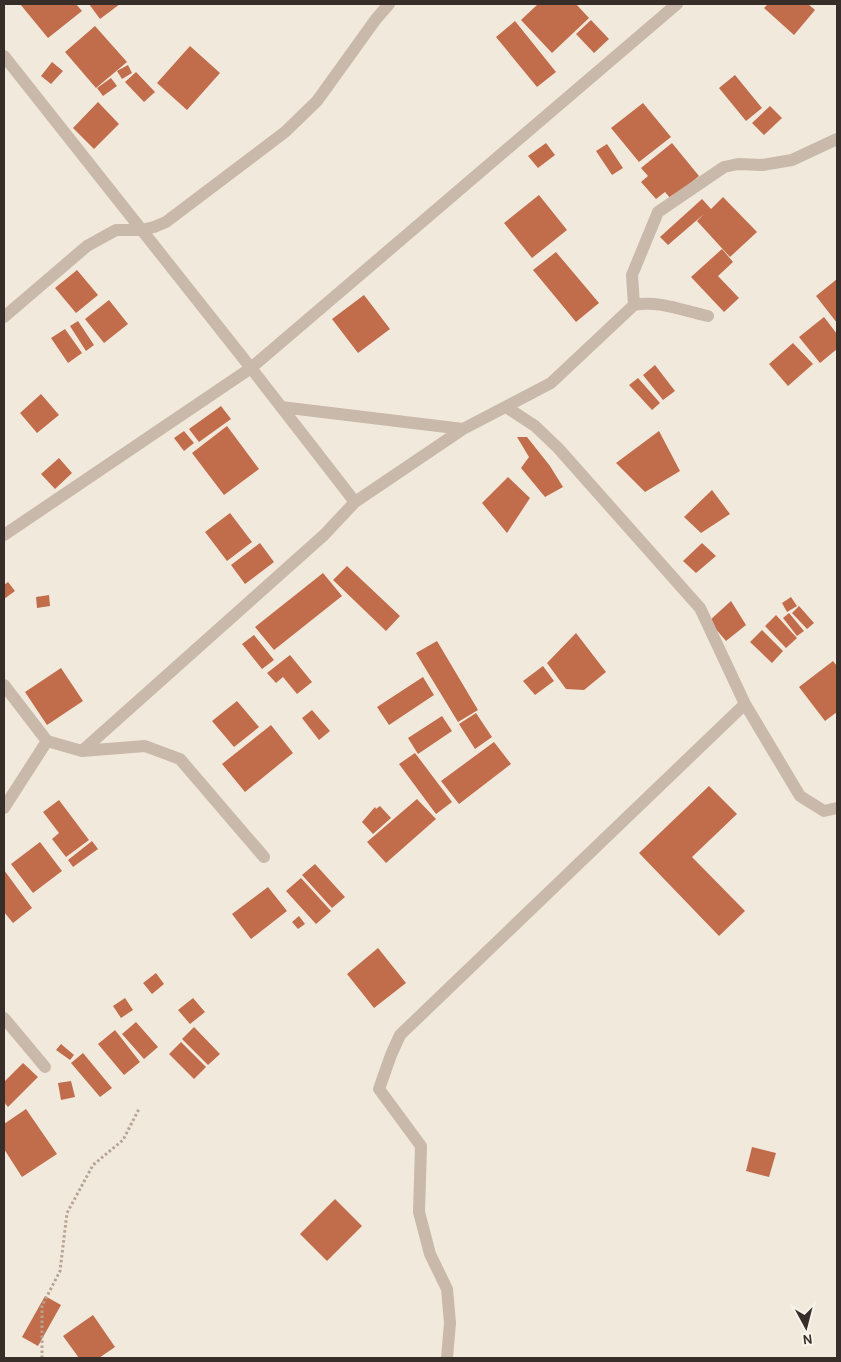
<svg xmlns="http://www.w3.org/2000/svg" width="841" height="1362" viewBox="0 0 841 1362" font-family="Karla,sans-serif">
  <rect width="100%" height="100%" fill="#f2e9dd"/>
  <path fill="#c16c4b" d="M 20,4 L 76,4 L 82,11 L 48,38 Z
    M 89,4 L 120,4 L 100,19 Z
    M 538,4 L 576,4 L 589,18 L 552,53 L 521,20 Z
    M 768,4 L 808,4 L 815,10 L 794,35 L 764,8 Z
    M 591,20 L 609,39 L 594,53 L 576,34 Z
    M 515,21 L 556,72 L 537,87 L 496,37 Z
    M 95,26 L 127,62 L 96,88 L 65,52 Z
    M 190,46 L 220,73 L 187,110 L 157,83 Z
    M 52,62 L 63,71 L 51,84 L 41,76 Z
    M 128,65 L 132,73 L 122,79 L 117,71 Z
    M 136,72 L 155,92 L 144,102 L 125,82 Z
    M 735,75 L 762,108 L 746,121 L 719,88 Z
    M 111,78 L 117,86 L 103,96 L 97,88 Z
    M 98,102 L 119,124 L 94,149 L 73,128 Z
    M 643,103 L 671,137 L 639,162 L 611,128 Z
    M 770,106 L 782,118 L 764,135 L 752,123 Z
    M 546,143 L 555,155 L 538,168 L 528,156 Z
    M 672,143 L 699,176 L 671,199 L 665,192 L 656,199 L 641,182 L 648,176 L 641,168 Z
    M 607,144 L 623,168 L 612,175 L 596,151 Z
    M 539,195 L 567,230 L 532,258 L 504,223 Z
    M 723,197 L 757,232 L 730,257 L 697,221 L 704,214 L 668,245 L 660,237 L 702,199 L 711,209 Z
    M 722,249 L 733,262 L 718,276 L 739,298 L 724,312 L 691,277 Z
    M 556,252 L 599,303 L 576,322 L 533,270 Z
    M 77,270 L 98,295 L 76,313 L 55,288 Z
    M 837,279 L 837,323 L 816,296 Z
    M 364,295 L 390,329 L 358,353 L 332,319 Z
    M 109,300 L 128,324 L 104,343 L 85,319 Z
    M 824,317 L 837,334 L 837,349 L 820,363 L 799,337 Z
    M 78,321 L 94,345 L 86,351 L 70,326 Z
    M 65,329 L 82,353 L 68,363 L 51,338 Z
    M 793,343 L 813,364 L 788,386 L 769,364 Z
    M 655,365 L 675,391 L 663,400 L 643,375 Z
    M 638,378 L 660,403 L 652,410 L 629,385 Z
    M 41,394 L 59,415 L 37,433 L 20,413 Z
    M 221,406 L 231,419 L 199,442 L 189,429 Z
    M 227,426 L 259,469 L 224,495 L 192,453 Z
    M 184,431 L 194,443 L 184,451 L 174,438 Z
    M 659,431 L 680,471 L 645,492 L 616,463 Z
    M 517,437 L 527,437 L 550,466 L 563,487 L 545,497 L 521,468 L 529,457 Z
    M 59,458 L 72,473 L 55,489 L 41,474 Z
    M 508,477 L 530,498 L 507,533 L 482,503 Z
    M 712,490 L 730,514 L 701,533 L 684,517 Z
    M 230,513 L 252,542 L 227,561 L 205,532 Z
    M 260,543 L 274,562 L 245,584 L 231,565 Z
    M 702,543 L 716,556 L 696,573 L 683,561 Z
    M 347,566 L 400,616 L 386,631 L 333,580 Z
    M 323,573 L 342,596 L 274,650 L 255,627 Z
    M 8,582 L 15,591 L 4,599 L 4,585 Z
    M 49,595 L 50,606 L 37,608 L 36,597 Z
    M 791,597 L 797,606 L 787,612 L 782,603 Z
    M 731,601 L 746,625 L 726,641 L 709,621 Z
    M 799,606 L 814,623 L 807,629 L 792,613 Z
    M 789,613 L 804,631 L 797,636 L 783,618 Z
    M 776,615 L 797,638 L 786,648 L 765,626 Z
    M 762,630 L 783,651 L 772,663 L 750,642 Z
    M 576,633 L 606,672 L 584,690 L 566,689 L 547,663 Z
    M 254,635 L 274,660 L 262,669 L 242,644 Z
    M 437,641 L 478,710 L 458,722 L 416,653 Z
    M 290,655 L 312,682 L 297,694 L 283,677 L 276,683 L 267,673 Z
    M 833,661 L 837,666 L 837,712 L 825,721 L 799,687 Z
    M 543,666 L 554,681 L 535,695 L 523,681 Z
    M 61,668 L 83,701 L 47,725 L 25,692 Z
    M 423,677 L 434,695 L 389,725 L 377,707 Z
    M 237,701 L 259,727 L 234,747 L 212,721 Z
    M 312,710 L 330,731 L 319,740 L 302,718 Z
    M 476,713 L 492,737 L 475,749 L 459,724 Z
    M 442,716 L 452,731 L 418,754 L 408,738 Z
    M 271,725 L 293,753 L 245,792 L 222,764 Z
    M 494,742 L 511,764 L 459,804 L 441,781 Z
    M 415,753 L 452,802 L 436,814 L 399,764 Z
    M 709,786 L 737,814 L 692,857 L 745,911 L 719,936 L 639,853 Z
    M 417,799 L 436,819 L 386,863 L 367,842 Z
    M 59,800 L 89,840 L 66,857 L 52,839 L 59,833 L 43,812 Z
    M 380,806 L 391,818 L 373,834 L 362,822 L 375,807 L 376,809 Z
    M 92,841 L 98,849 L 73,867 L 68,860 Z
    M 40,842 L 62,871 L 33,893 L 11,864 Z
    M 315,864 L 345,897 L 332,908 L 302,875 Z
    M 4,870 L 32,908 L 13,923 L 4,912 Z
    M 301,878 L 331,911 L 316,924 L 286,891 Z
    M 268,887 L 287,911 L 251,939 L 232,914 Z
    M 299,916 L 305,924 L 298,929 L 292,922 Z
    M 378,948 L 406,983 L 374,1008 L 347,974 Z
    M 156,973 L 164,984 L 152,994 L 143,983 Z
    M 125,998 L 133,1010 L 121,1018 L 113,1006 Z
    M 193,998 L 205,1012 L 190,1024 L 178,1010 Z
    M 136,1022 L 158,1047 L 144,1059 L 122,1034 Z
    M 194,1027 L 220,1054 L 208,1065 L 182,1039 Z
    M 115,1030 L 140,1062 L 124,1075 L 98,1044 Z
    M 181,1042 L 206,1067 L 194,1079 L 169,1054 Z
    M 61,1044 L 74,1055 L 70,1060 L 56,1050 Z
    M 83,1053 L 112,1088 L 100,1097 L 71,1063 Z
    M 23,1063 L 38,1077 L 8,1107 L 4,1102 L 4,1082 Z
    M 71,1081 L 75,1097 L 61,1100 L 58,1083 Z
    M 26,1109 L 57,1154 L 22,1177 L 4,1149 L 4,1124 Z
    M 752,1147 L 776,1153 L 769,1177 L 746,1171 Z
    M 335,1199 L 362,1226 L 327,1261 L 300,1234 Z
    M 45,1296 L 61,1305 L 38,1346 L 22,1337 Z
    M 93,1315 L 115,1347 L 99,1358 L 79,1358 L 63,1336 Z"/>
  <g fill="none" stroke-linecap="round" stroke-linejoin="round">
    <path stroke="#b5a394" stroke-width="3" stroke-dasharray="2.5 2.5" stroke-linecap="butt" d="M 42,1358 L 42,1306 L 60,1271 L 67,1213 L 93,1165 L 123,1140 L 139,1109"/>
    <path stroke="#c9b9aa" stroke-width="12" d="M 4,56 L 251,368 L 355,502
      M 634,305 L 632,275 L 658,212 L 724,167 L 738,164 L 762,165 L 792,160 L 837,139
      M 4,317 L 87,246 L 116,230 L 141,230 L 154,227 L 166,222 L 285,132 L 317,101 L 376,19 L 389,4
      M 281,407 L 463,429
      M 506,407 L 535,426 L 558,448 L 700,608 L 745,704 L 800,796 L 824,811 L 837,808
      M 4,535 L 251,368 L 677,4
      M 4,685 L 47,741 L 82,751 L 145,746 L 180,759 L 264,857
      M 82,751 L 324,535 L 355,502 L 463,429 L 551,383 L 634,305 C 658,300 684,311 708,316
      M 4,808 L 47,741
      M 4,1018 L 45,1067
      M 447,1358 L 450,1323 L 447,1289 L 430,1254 L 419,1212 L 421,1146 L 379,1089 L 391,1055 L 400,1035 L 745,704"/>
  </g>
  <rect width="841" height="1362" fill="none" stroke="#372e29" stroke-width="10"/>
  <g transform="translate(806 1327) rotate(173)" stroke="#f9f3ea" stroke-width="4" paint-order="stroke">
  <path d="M0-4L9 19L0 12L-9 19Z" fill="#372e29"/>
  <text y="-8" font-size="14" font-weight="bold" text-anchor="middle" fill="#372e29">N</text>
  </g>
</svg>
